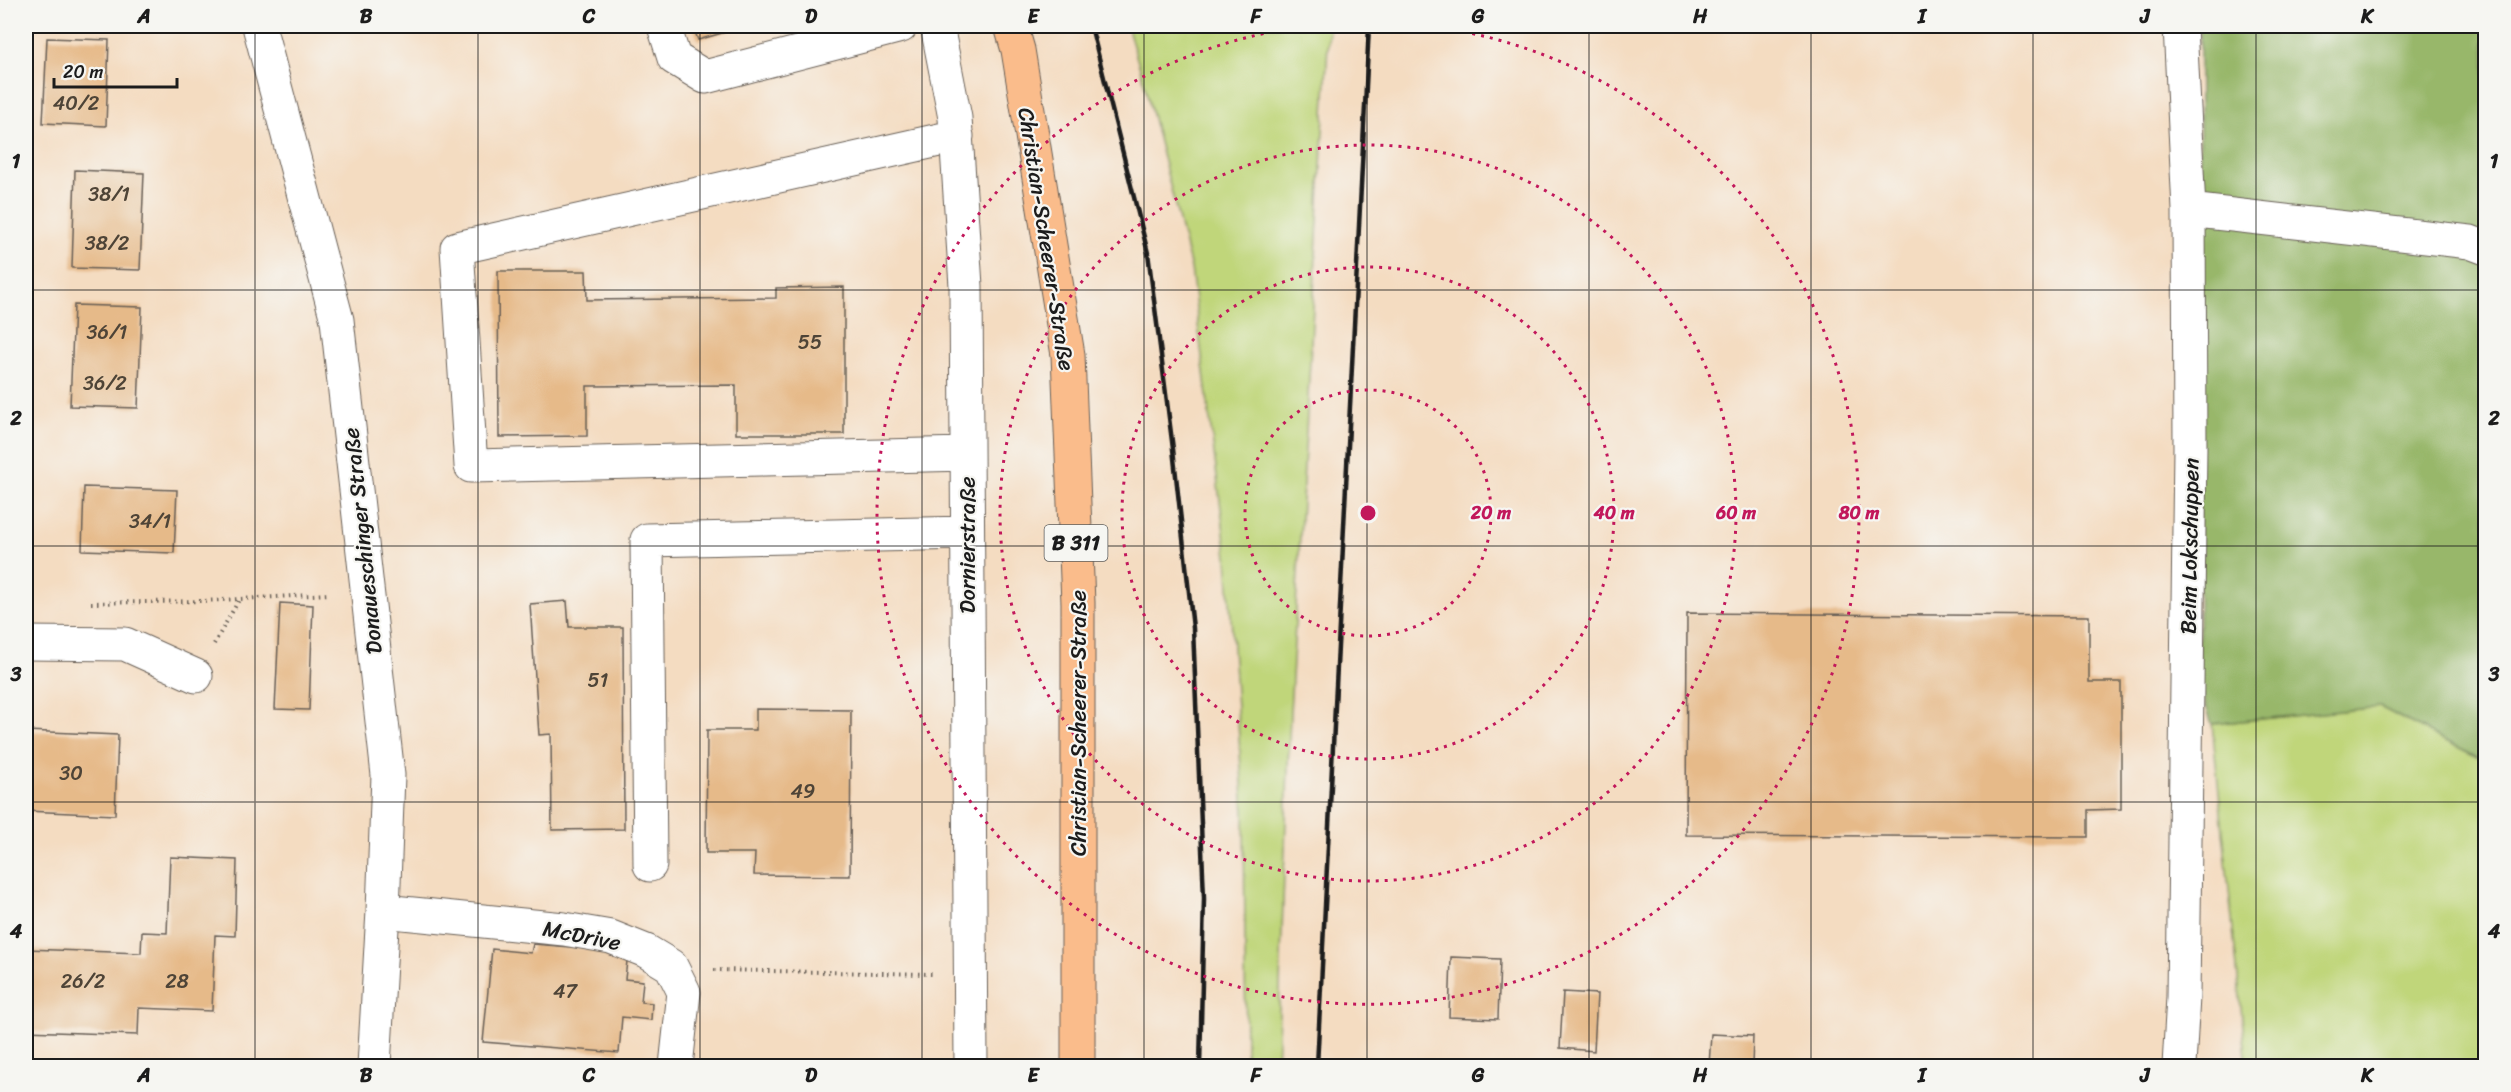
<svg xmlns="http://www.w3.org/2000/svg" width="2511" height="1092" viewBox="0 0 2511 1092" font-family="Sriracha,sans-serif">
  <rect width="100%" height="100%" fill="#f6f6f2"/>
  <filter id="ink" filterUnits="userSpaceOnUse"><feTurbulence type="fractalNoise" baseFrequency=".0167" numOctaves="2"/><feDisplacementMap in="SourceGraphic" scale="12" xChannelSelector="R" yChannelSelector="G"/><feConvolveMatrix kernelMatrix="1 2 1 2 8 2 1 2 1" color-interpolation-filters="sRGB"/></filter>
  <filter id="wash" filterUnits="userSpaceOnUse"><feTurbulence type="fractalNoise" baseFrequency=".008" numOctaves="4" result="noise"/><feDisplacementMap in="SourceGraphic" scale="24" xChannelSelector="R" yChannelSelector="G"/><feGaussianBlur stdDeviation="1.35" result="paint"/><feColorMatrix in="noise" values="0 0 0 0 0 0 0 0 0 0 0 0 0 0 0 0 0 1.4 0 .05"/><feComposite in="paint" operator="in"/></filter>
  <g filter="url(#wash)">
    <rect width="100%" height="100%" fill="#f4dcc1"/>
    <path fill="#c0d67a" stroke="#6e794b" stroke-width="1.5" d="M 1127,26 L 1329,26 L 1290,713 L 1277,1066 L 1246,1066 L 1244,813 L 1227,557 L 1191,268 L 1142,75 Z
      M 2380,707 L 2485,761 L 2485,1066 L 2247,1066 L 2212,724 Z"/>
    <path fill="#98b76a" stroke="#5a6a43" stroke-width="1.5" d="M 2200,26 L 2485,26 L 2485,761 L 2380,707 L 2212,724 L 2199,685 Z"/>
    <g id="blocks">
      <path fill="#e6ba89" d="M 693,26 L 746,26 L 698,40 Z
        M 47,38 L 109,40 L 106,126 L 43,123 Z
        M 75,170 L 144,173 L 140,270 L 72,268 Z
        M 498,271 L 586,271 L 587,300 L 776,298 L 776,288 L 844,287 L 844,434 L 736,434 L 736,385 L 587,386 L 587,436 L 499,437 Z
        M 74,305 L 142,307 L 138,408 L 70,406 Z
        M 84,487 L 177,490 L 174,553 L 82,550 Z
        M 567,601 L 569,627 L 623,627 L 624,829 L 552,830 L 551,734 L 539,735 L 530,604 Z
        M 280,603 L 313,605 L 309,710 L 275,709 Z
        M 1687,613 L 2089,616 L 2089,682 L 2121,682 L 2121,809 L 2088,810 L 2088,837 L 1686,835 Z
        M 756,709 L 851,710 L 850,876 L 754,875 L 755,853 L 706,853 L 707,730 L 756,730 Z
        M 26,731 L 118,735 L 115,815 L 26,811 Z
        M 170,857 L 237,860 L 235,936 L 215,935 L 212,1011 L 139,1008 L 138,1035 L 26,1031 L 26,949 L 141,953 L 142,932 L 167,933 Z
        M 533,944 L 609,950 L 627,961 L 625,979 L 643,981 L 641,1002 L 652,1003 L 651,1020 L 622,1017 L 619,1053 L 483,1042 L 492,949 L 531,953 Z
        M 1451,957 L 1500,959 L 1498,1019 L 1449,1017 Z
        M 1563,992 L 1597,994 L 1594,1051 L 1560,1048 Z
        M 1711,1034 L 1753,1036 L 1752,1066 L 1709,1066 Z"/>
    </g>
  </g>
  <g filter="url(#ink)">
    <use href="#blocks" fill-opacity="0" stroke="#685f56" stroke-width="1.5"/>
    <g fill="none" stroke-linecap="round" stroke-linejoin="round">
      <g stroke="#685f56" stroke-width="35">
        <path id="minor" d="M 259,26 L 337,320 L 388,775 L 383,911 L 374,1066
          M 664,26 L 674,58 L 705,77 L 901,26
          M 937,26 L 955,118 L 966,286 L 971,1066
          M 957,136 L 457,248 L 471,466 L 967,454
          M 2189,210 L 2470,242 L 2486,248
          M 26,643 L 125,644 L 196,676
          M 650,865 L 647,540 L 967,533
          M 383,911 L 564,929 L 611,937 L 646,951 L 671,966 L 684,992 L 676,1066
          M 2179,1066 L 2183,997 L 2190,448 L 2189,210 L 2180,26"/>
      </g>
      <g stroke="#685f56" stroke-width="35">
        <path id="major" d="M 1011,26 L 1018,50 L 1068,355 L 1078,603 L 1078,1066"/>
      </g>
      <path stroke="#685f56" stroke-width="4" stroke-dasharray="1.5 4.5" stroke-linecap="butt" d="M 91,603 L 203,601 L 329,594
        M 214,644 L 240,598
        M 714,970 L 932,974"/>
      <use href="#minor" stroke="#fff" stroke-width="33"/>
      <use href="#major" stroke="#fabc8b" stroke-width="33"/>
      <path stroke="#1c1c1c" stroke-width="4.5" d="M 1091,26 L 1148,253 L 1173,449 L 1193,628 L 1204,898 L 1200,1066
        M 1317,1066 L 1369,26"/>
    </g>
  </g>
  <path fill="none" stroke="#1c1c1c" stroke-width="1.5" stroke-opacity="0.55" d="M 255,26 L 255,1066M 478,26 L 478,1066M 700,26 L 700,1066M 922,26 L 922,1066M 1144,26 L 1144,1066M 1367,26 L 1367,1066M 1589,26 L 1589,1066M 1811,26 L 1811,1066M 2033,26 L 2033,1066M 2256,26 L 2256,1066M 26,290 L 2486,290M 26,546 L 2486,546M 26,802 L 2486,802"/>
  <g fill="none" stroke="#c2185b" stroke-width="3" stroke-dasharray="3 6">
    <circle cx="1368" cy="513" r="123"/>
    <circle cx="1368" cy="513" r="246"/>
    <circle cx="1368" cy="513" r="368"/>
    <path d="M1428 26A491 491 0 1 1 1308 26"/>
  </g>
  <g text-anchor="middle" stroke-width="4.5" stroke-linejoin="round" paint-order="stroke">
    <g font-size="20" fill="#4e4437">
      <text x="76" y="110">40/2</text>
      <text x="109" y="201">38/1</text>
      <text x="107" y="250">38/2</text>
      <text x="107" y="339">36/1</text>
      <text x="810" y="349">55</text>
      <text x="105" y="390">36/2</text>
      <text x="150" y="528">34/1</text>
      <text x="598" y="687">51</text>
      <text x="71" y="780">30</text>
      <text x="803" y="798">49</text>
      <text x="83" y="988">26/2</text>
      <text x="177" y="988">28</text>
      <text x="565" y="998">47</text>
    </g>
    <rect fill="#f6f6f2" stroke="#5d5d5c" stroke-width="1.5" x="1044.5" y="525" width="63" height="36" rx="4.5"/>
    <g font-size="21" font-weight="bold" fill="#1c1c1c">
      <text x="1076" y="550">B 311</text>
    </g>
    <g font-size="22" fill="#1c1c1c" stroke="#f6f6f2">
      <text transform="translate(1047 239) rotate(81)" y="8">Christian-Scheerer-Straße</text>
      <text transform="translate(362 541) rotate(-96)" y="8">Donaueschinger Straße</text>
      <text transform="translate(967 545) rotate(-90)" y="8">Dornierstraße</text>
      <text transform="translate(2189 546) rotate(-89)" y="8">Beim Lokschuppen</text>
      <text transform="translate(1078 723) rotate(-90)" y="8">Christian-Scheerer-Straße</text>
      <text transform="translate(582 935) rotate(11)" y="8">McDrive</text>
    </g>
  </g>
  <circle cx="1368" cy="513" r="9" fill="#c2185b" stroke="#f6f6f2" stroke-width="3"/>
  <g font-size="18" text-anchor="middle" font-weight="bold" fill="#c2185b" stroke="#f6f6f2" stroke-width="4.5" stroke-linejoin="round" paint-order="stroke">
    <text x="1491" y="519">20 m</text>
    <text x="1614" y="519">40 m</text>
    <text x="1736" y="519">60 m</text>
    <text x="1859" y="519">80 m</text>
  </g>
  <rect width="2511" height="1092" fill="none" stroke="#f6f6f2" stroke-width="66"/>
  <path d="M54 78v9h123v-9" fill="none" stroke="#1c1c1c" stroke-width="3"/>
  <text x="63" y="78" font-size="18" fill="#1c1c1c" stroke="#f6f6f2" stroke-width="4.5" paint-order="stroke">20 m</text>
  <rect x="33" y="33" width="2445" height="1026" fill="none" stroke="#1c1c1c" stroke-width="2"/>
  <g font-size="20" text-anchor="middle" font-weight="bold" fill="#1c1c1c">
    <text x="144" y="23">A</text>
    <text x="366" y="23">B</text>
    <text x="589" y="23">C</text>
    <text x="811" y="23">D</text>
    <text x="1033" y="23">E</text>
    <text x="1256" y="23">F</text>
    <text x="1478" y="23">G</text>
    <text x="1700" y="23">H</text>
    <text x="1922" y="23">I</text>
    <text x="2145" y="23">J</text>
    <text x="2367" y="23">K</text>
    <text x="16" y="168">1</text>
    <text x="2494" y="168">1</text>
    <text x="16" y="425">2</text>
    <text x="2494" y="425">2</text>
    <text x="16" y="681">3</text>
    <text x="2494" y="681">3</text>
    <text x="16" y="938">4</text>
    <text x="2494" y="938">4</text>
    <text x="144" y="1082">A</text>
    <text x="366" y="1082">B</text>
    <text x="589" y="1082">C</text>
    <text x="811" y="1082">D</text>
    <text x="1033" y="1082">E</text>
    <text x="1256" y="1082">F</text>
    <text x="1478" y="1082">G</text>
    <text x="1700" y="1082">H</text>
    <text x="1922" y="1082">I</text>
    <text x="2145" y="1082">J</text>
    <text x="2367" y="1082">K</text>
  </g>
</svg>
